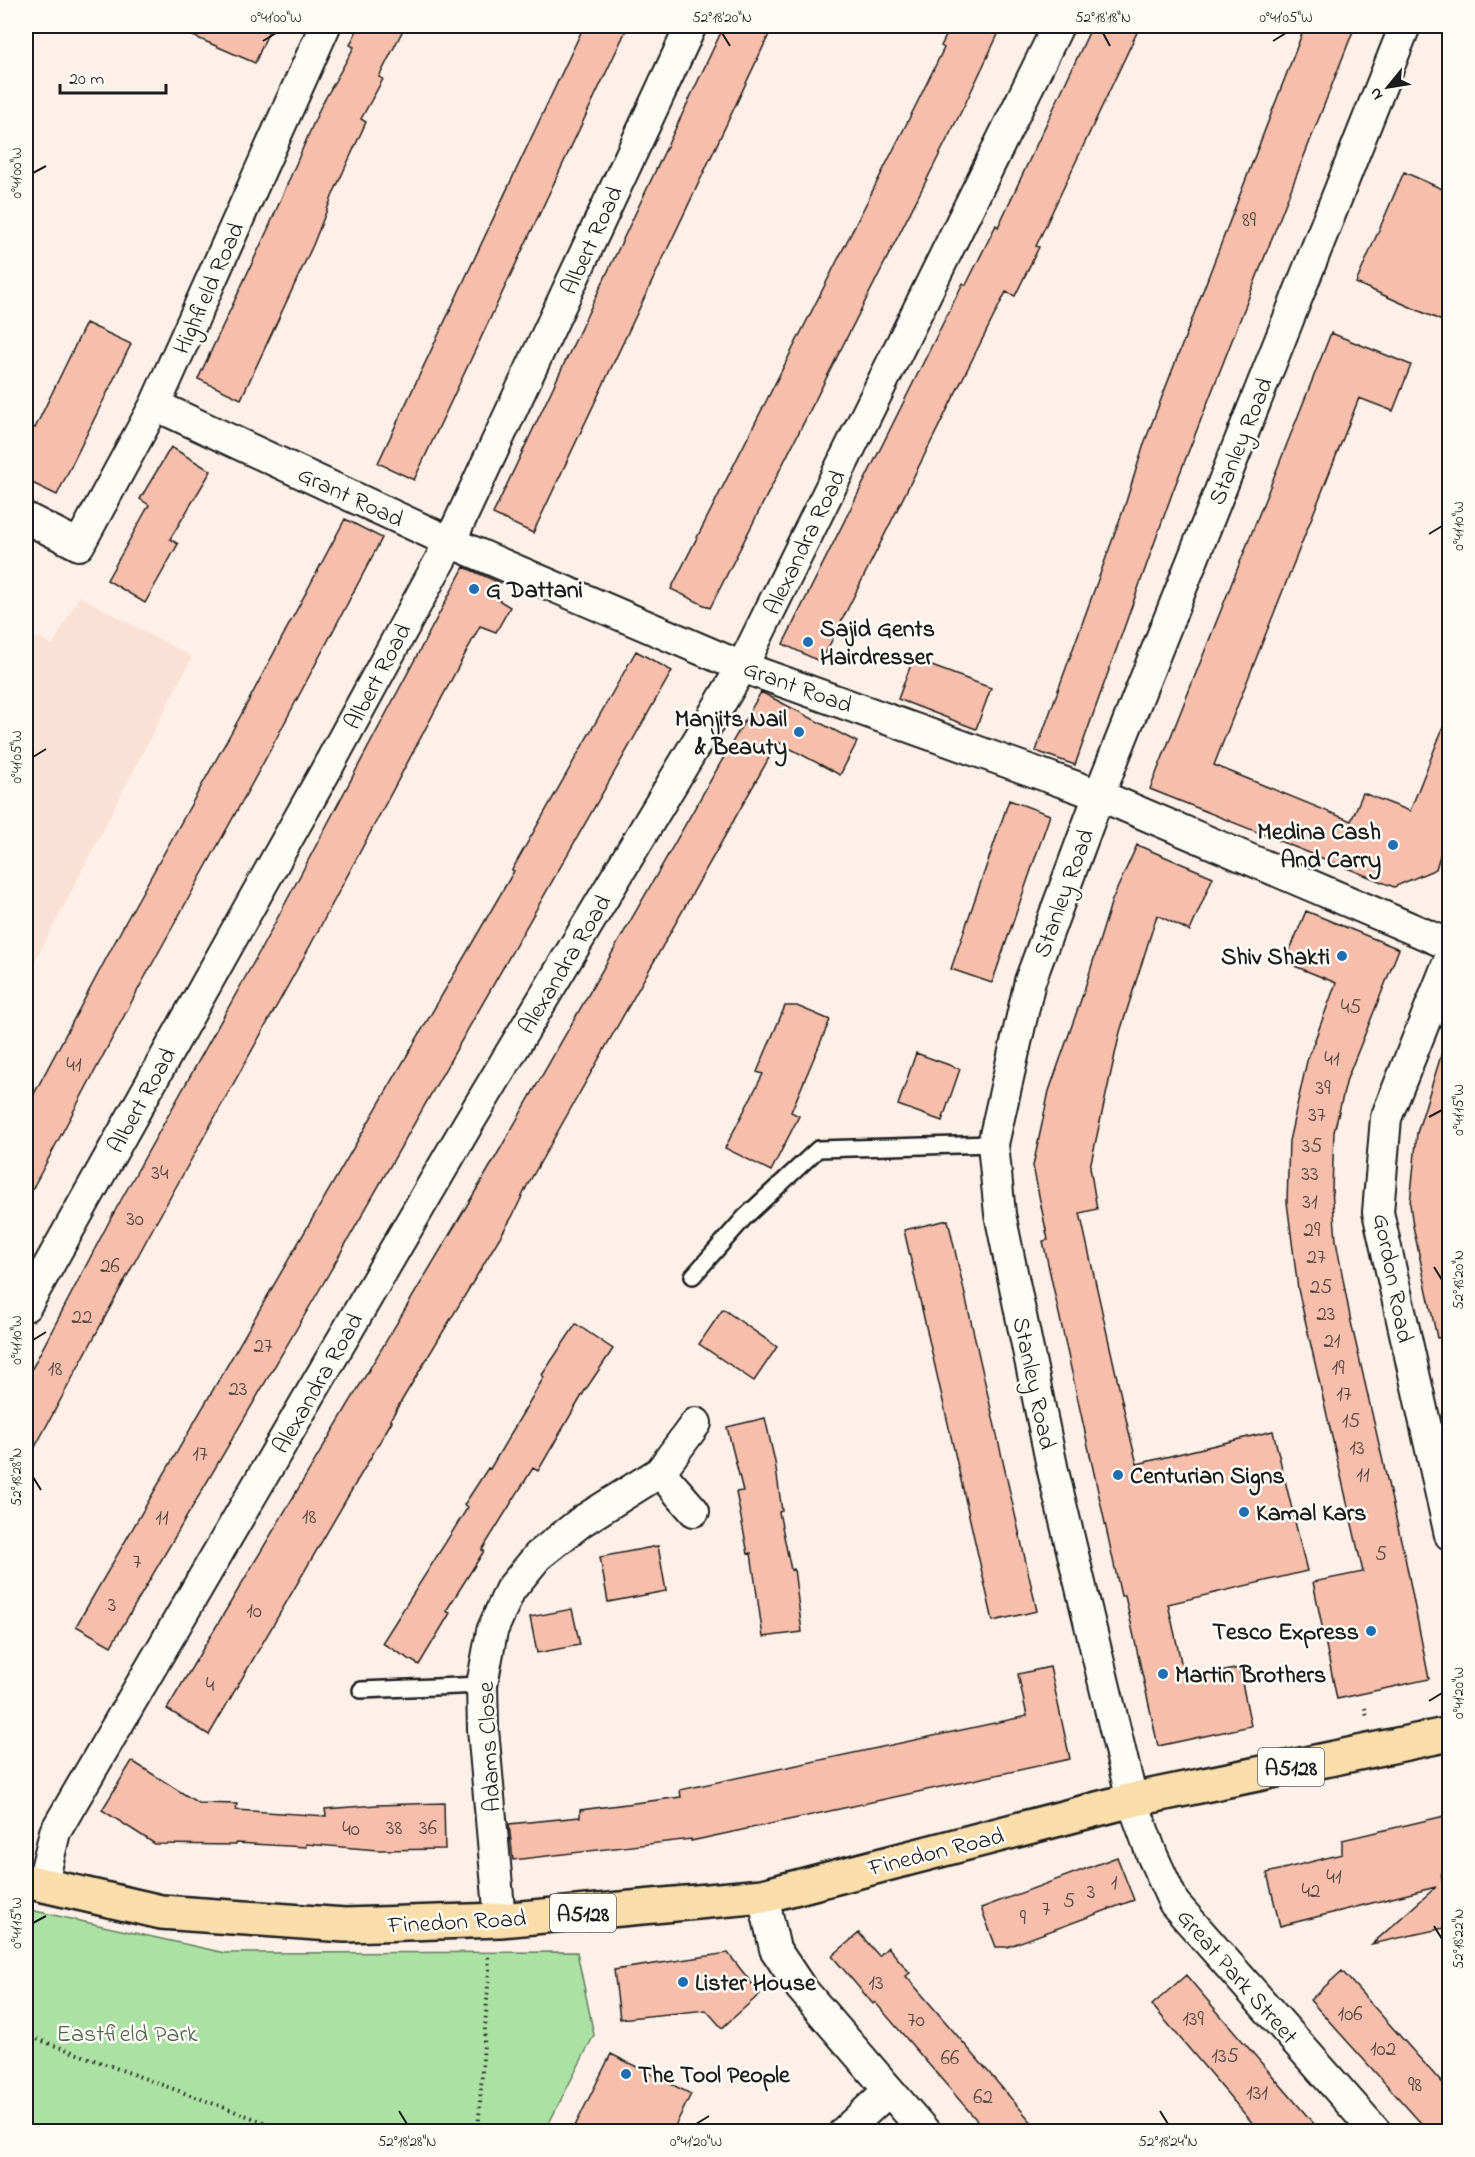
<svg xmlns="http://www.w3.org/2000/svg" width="1475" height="2157" viewBox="0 0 1475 2157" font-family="'Indie Flower',sans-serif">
  <rect width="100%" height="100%" fill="#fcf0e8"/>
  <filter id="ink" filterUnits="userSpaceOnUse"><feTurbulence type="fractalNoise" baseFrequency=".0167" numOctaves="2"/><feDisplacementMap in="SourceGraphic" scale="12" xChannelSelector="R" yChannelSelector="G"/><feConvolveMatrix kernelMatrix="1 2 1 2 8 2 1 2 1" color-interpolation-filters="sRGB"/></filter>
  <g filter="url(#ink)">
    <path fill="#fae1d6" d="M 79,596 L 192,657 L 26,979 L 26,632 L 53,645 Z"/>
    <path fill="#abe1a3" stroke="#647e60" stroke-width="1.5" d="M 26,1909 L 225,1953 L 577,1952 L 594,2035 L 545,2131 L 26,2131 Z"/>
    <path fill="#f6beab" stroke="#1c1c1c" stroke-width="1.5" d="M 170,26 L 271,26 L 255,63 Z
      M 359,26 L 405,26 L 379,77 L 383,79 L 361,119 L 366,122 L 334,192 L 313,245 L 241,399 L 198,379 L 268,229 L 320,108 L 354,47 L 350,45 Z
      M 584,26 L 628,26 L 414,480 L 378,463 Z
      M 724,26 L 773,26 L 533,533 L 493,514 Z
      M 951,26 L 1002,26 L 966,102 L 710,608 L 671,589 L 916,105 L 944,48 L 941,46 Z
      M 1092,26 L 1140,26 L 1036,246 L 1039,247 L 1015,296 L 1006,292 L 821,662 L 783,644 L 963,283 L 966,285 L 996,225 L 998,227 Z
      M 1305,26 L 1355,26 L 1173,491 L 1075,765 L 1036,751 L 1125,505 L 1145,441 Z
      M 1404,172 L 1449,192 L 1449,324 L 1356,283 Z
      M 86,323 L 131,344 L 57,495 L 26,480 L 26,424 L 35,428 Z
      M 1331,333 L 1411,365 L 1393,411 L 1359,398 L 1214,765 L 1351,821 L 1363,793 L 1410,811 L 1448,715 L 1449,716 L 1449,825 L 1436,869 L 1394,887 L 1150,789 Z
      M 171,447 L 211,471 L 170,539 L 178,544 L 145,603 L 107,580 L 149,505 L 140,499 Z
      M 345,519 L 382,538 L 266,758 L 140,986 L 26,1201 L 26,1109 L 125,923 L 241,715 Z
      M 464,567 L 500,583 L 492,596 L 510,607 L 496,632 L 480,626 L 310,946 L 147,1239 L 26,1464 L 26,1380 L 111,1218 L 261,949 Z
      M 636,651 L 672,671 L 324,1282 L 111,1646 L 76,1626 L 514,871 L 512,870 Z
      M 913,659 L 991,688 L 976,729 L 898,699 Z
      M 761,692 L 857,742 L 840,775 L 778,742 L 527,1186 L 512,1217 L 390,1420 L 392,1421 L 209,1735 L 167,1709 L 491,1165 Z
      M 1009,800 L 1050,815 L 992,983 L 951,969 Z
      M 1137,845 L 1213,877 L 1190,931 L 1157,915 L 1120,1032 L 1090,1167 L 1097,1209 L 1080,1213 L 1129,1432 L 1137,1464 L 1273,1431 L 1307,1571 L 1168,1604 L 1185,1680 L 1239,1668 L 1251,1726 L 1158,1746 L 1125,1596 L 1121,1596 L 1043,1241 L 1048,1240 L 1033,1166 L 1049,1091 L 1083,994 L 1112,900 Z
      M 1306,911 L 1399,949 L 1347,1079 L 1334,1132 L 1332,1189 L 1336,1241 L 1351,1322 L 1406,1562 L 1429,1679 L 1337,1699 L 1313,1582 L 1363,1572 L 1298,1289 L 1287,1202 L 1289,1141 L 1307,1061 L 1336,983 L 1285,962 Z
      M 785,1006 L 797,1006 L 830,1020 L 791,1112 L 799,1116 L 771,1171 L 725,1148 L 763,1074 L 757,1072 Z
      M 1443,1049 L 1449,1050 L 1449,1337 L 1437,1338 L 1413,1226 L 1410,1204 L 1417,1133 Z
      M 916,1053 L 960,1069 L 942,1121 L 898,1105 Z
      M 948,1220 L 1037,1611 L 993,1621 L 904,1230 Z
      M 723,1309 L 777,1347 L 754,1381 L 699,1344 Z
      M 576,1324 L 613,1349 L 584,1392 L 538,1471 L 533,1468 L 482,1550 L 484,1551 L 446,1611 L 450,1613 L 419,1665 L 382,1643 L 468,1507 L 464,1505 L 488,1468 L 490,1469 L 544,1377 L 542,1375 Z
      M 765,1418 L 775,1462 L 782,1511 L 779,1512 L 791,1570 L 794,1569 L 802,1632 L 763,1637 L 751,1553 L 748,1554 L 736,1492 L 743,1491 L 727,1427 Z
      M 658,1546 L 666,1591 L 608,1602 L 600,1557 Z
      M 572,1609 L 580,1645 L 537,1653 L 530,1617 Z
      M 1050,1667 L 1070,1759 L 691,1841 L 691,1839 L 513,1860 L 509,1824 L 580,1817 L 580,1810 L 681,1797 L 680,1790 L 1027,1716 L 1018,1674 Z
      M 132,1761 L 198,1803 L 237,1804 L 236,1810 L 326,1816 L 325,1809 L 377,1805 L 444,1803 L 445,1849 L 378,1850 L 306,1844 L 306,1847 L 236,1843 L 236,1845 L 155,1844 L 102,1810 Z
      M 1449,1815 L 1449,1871 L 1441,1872 L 1449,1927 L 1372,1944 L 1436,1887 L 1280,1926 L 1267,1873 L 1342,1854 L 1342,1840 Z
      M 1117,1857 L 1134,1900 L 1007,1947 L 996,1947 L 981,1908 Z
      M 859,1933 L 879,1956 L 888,1947 L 910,1973 L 906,1976 L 1040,2132 L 987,2132 L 875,2002 L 873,2004 L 832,1956 Z
      M 728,1953 L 760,1994 L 722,2028 L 706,2010 L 620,2019 L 614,1970 Z
      M 1342,1971 L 1449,2091 L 1449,2132 L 1429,2132 L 1310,2000 Z
      M 1186,1975 L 1202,1994 L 1321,2132 L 1260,2132 L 1152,2005 Z
      M 611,2054 L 691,2094 L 672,2132 L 572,2132 Z"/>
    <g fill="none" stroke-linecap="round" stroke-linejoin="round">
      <g stroke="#1c1c1c" stroke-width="20">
        <path id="lane" d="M 693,1276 L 745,1217 L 818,1149 L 993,1144
          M 361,1690 L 482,1685"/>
      </g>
      <g stroke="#1c1c1c" stroke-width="34">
        <path id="street" d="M 155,405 L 450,542 L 742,667 L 1099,795 L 1450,945
          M 26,518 L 79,545 L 155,405 L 325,26
          M 1450,958 L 1386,1118 L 1378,1212 L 1450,1535
          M 26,1306 L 325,772 L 450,542 L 691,26
          M 660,1472 L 694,1511
          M 42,1886 L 55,1832 L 468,1124 L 742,667 L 1058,26
          M 763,1896 L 775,1949 L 801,1988 L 925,2132
          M 500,1920 L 483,1729 L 482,1685 L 492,1631 L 510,1590 L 538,1556 L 582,1521 L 660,1472 L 696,1423
          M 844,2132 L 889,2090
          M 1376,2132 L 1174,1903 L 1152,1855 L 1132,1800 L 1053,1471 L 1000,1214 L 993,1144 L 1030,981 L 1099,795 L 1405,26"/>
      </g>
      <g stroke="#1c1c1c" stroke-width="38">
        <path id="primary" d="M 26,1881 L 161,1912 L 345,1925 L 500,1920 L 763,1896 L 1132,1800 L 1450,1734"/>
      </g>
      <path stroke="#1c1c1c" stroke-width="4" stroke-dasharray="1.5 4.5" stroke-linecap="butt" d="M 1365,1708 L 1367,1718
        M 26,1931 L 30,1918
        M 26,2035 L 291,2132
        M 478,2132 L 489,1970 L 488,1956"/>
      <use href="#lane" stroke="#fdfcf7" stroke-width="15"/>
      <use href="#street" stroke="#fdfcf7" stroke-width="30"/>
      <use href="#primary" stroke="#f9deab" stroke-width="33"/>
    </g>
  </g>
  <path fill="none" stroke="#1c1c1c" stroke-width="2" d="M 722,33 L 730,46M 1103,33 L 1110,46M 263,41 L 276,33M 1273,41 L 1286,33M 33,173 L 46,166M 1429,534 L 1442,526M 33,757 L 46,749M 1429,1117 L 1442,1110M 1434,1267 L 1442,1280M 33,1340 L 46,1332M 33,1477 L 41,1490M 1429,1701 L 1442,1693M 33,1923 L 46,1916M 1434,1926 L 1442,1939M 399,2111 L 407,2124M 1160,2111 L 1168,2124M 696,2124 L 709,2116"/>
  <g fill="#1f6fb2" stroke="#fdfcf7" stroke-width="2">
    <circle cx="474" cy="589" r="6"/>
    <circle cx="808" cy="642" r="6"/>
    <circle cx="799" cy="732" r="6"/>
    <circle cx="1393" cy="845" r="6"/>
    <circle cx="1342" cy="956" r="6"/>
    <circle cx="1118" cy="1475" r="6"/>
    <circle cx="1244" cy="1512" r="6"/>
    <circle cx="1371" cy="1631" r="6"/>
    <circle cx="1163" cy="1674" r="6"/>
    <circle cx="683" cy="1982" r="6"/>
    <circle cx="626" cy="2074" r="6"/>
  </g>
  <g text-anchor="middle" stroke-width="5" stroke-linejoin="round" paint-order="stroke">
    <g font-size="21" fill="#524440">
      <text x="1249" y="226">89</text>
      <text x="1351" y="1013">45</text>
      <text x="1332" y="1065">41</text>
      <text x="74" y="1071">41</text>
      <text x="1323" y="1094">39</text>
      <text x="1317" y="1121">37</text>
      <text x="1312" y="1152">35</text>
      <text x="160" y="1179">34</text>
      <text x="1310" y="1180">33</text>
      <text x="1310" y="1208">31</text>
      <text x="135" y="1225">30</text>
      <text x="1312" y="1236">29</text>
      <text x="1316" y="1263">27</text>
      <text x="110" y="1272">26</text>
      <text x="1321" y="1293">25</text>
      <text x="1326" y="1320">23</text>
      <text x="82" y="1323">22</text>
      <text x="1332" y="1347">21</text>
      <text x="263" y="1352">27</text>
      <text x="1338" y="1374">19</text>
      <text x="55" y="1375">18</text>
      <text x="238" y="1395">23</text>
      <text x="1344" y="1400">17</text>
      <text x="1351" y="1427">15</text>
      <text x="1357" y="1454">13</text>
      <text x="200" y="1460">17</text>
      <text x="1363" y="1481">11</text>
      <text x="309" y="1523">18</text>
      <text x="162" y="1524">11</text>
      <text x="1381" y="1560">5</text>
      <text x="137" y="1568">7</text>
      <text x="112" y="1611">3</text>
      <text x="254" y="1617">10</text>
      <text x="210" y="1691">4</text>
      <text x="394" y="1834">38</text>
      <text x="428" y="1834">36</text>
      <text x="351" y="1835">40</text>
      <text x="1334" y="1883">41</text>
      <text x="1114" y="1889">1</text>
      <text x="1311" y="1897">42</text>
      <text x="1091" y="1898">3</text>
      <text x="1069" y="1907">5</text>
      <text x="1046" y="1915">7</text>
      <text x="1023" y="1924">9</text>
      <text x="876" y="1989">13</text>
      <text x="1350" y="2020">106</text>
      <text x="1193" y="2025">139</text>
      <text x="916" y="2026">70</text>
      <text x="1383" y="2055">102</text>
      <text x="1225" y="2062">135</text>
      <text x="950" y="2064">66</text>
      <text x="1415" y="2091">98</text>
      <text x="1257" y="2099">131</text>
      <text x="983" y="2103">62</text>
    </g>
    <g fill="#fdfcf7" stroke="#605f5e" stroke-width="1.5">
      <rect x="1258" y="1748" width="66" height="38" rx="4.5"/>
      <rect x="550" y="1894" width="66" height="38" rx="4.5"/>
    </g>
    <g font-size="22" font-weight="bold" fill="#1c1c1c">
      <text x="1291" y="1775">A5128</text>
      <text x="583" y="1921">A5128</text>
    </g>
    <g font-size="24" fill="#1c1c1c" stroke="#fdfcf7">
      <text transform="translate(591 240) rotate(-65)" y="8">Albert Road</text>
      <text transform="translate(208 288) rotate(-66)" y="8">Highfield Road</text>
      <text transform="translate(1240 441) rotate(-68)" y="8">Stanley Road</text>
      <text transform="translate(351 496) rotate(25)" y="8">Grant Road</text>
      <text transform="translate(804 542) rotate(-64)" y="8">Alexandra Road</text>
      <text transform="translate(377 676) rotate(-62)" y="8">Albert Road</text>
      <text transform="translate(798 686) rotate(20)" y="8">Grant Road</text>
      <text transform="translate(1063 893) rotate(-70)" y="8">Stanley Road</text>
      <text transform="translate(564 964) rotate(-59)" y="8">Alexandra Road</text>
      <text transform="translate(141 1100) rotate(-61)" y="8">Albert Road</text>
      <text transform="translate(1394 1278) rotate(79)" y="8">Gordon Road</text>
      <text transform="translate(317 1383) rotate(-60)" y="8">Alexandra Road</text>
      <text transform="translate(1035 1383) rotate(78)" y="8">Stanley Road</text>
      <text transform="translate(488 1747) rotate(-93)" y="8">Adams Close</text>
      <text transform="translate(936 1851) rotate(-14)" y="8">Finedon Road</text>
      <text transform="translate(457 1921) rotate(-3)" y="8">Finedon Road</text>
      <text transform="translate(1238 1976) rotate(49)" y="8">Great Park Street</text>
    </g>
    <g font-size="24" font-weight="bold" fill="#1c1c1c" stroke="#fdfcf7" text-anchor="start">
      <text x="486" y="597">G Dattani</text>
      <text x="820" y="636">Sajid Gents<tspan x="820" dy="28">Hairdresser</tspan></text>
      <text x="787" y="726" text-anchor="end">Manjits Nail<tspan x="787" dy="28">&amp; Beauty</tspan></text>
      <text x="1381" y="839" text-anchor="end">Medina Cash<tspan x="1381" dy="28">And Carry</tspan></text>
      <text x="1330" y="964" text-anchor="end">Shiv Shakti</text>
      <text x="1130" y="1483">Centurian Signs</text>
      <text x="1256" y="1520">Kamal Kars</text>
      <text x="1359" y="1639" text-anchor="end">Tesco Express</text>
      <text x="1175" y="1682">Martin Brothers</text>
      <text x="695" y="1990">Lister House</text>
      <text x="638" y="2082">The Tool People</text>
    </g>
    <g font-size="24" fill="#4e614b" stroke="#fdfcf7">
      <text x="127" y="2041">Eastfield Park</text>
    </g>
  </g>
  <rect width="1475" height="2157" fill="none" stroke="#fdfcf7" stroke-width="66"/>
  <g transform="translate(1388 87) rotate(240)" stroke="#fdfcf7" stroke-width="4.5" paint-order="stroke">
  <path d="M0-4.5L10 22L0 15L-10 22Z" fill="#1c1c1c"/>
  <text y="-9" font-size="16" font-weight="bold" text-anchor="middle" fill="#1c1c1c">N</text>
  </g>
  <path d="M60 84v9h106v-9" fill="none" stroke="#1c1c1c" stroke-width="3"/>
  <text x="69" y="84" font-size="18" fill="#1c1c1c" stroke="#fdfcf7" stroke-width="4.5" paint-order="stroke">20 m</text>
  <rect x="33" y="33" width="1409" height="2091" fill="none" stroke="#1c1c1c" stroke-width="2"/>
  <g font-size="15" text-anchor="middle" fill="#1c1c1c">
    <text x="276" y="22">0°41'00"W</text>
    <text x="722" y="22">52°18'20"N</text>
    <text x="1103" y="22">52°18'18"N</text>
    <text x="1286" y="22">0°41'05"W</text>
    <text transform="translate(16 173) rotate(-90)" y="5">0°41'00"W</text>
    <text transform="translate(1458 526) rotate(-90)" y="5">0°41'10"W</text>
    <text transform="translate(16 757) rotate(-90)" y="5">0°41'05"W</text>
    <text transform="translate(1458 1110) rotate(-90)" y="5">0°41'15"W</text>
    <text transform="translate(1458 1280) rotate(-90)" y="5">52°18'20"N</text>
    <text transform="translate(16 1340) rotate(-90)" y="5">0°41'10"W</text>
    <text transform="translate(16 1477) rotate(-90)" y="5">52°18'28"N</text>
    <text transform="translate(1458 1693) rotate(-90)" y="5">0°41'20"W</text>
    <text transform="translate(16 1923) rotate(-90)" y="5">0°41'15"W</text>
    <text transform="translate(1458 1939) rotate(-90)" y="5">52°18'22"N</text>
    <text x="407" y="2146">52°18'28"N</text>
    <text x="696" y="2146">0°41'20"W</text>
    <text x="1168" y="2146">52°18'24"N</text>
  </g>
</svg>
